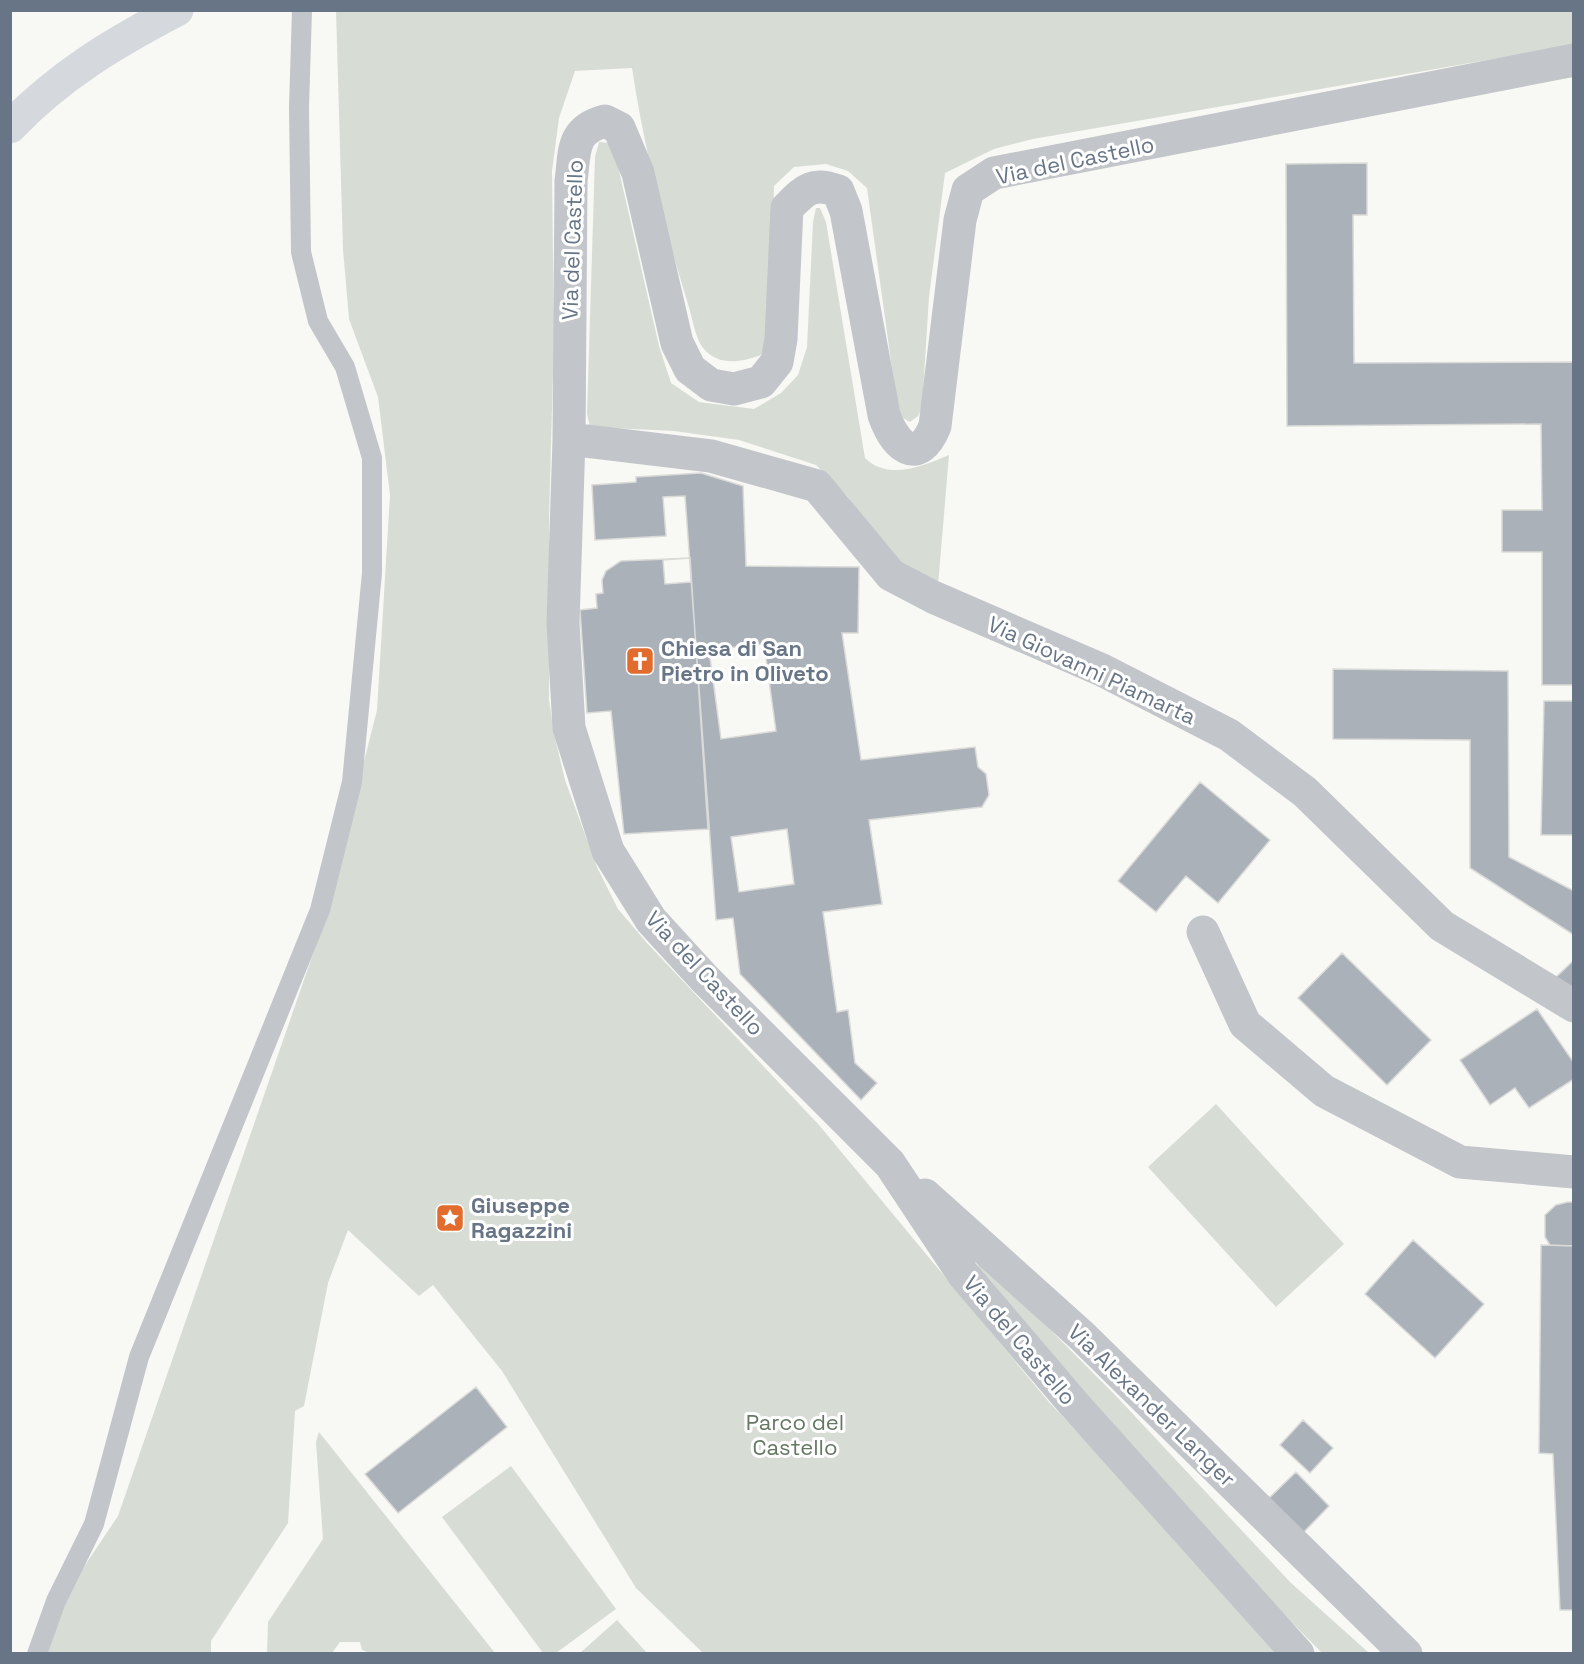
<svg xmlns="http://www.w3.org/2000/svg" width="1584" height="1664" viewBox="0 0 1584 1664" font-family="'Space Grotesk',sans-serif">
  <rect width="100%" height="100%" fill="#f8f8f5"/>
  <path fill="#d7ddd5" d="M 336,11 L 1573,11 L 1573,45 L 1033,139 L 994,149 L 945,173 L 929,297 L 922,408 L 918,416 L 910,422 L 901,417 L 895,390 L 867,188 L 848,171 L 826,164 L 794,167 L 774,186 L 770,338 L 761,355 C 741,362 719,367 703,348 C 695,338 692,316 688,304 C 664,226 644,148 632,68 L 575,71 L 559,118 L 552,171 L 554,336 L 549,518 L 549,700 L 554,734 L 565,780 L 597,867 L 618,909 L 647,943 L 819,1125 L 1048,1401 L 1283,1653 L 703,1653 L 636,1588 L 502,1371 L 433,1285 L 419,1296 L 348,1230 L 328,1283 L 304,1406 L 295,1411 L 288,1523 L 211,1641 L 211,1653 L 47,1654 L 71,1586 L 118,1516 L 322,928 L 377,710 L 390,495 L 378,397 L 349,319 L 343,249 Z
    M 599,142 L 609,143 L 617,162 L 659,346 L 671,383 L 699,402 L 754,409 L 781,393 L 798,375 L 807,347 L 813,222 L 816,208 L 820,208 L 826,222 L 865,458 C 888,481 923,466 949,455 L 938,586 L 900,571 L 848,497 L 816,465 L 739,440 L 674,431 L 590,427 L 587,414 L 595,157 Z
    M 1216,1104 L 1344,1244 L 1276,1307 L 1148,1167 Z
    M 982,1265 L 999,1278 L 1117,1397 L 1290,1582 L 1369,1653 L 1322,1653 L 1271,1601 L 973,1266 Z
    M 319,1432 L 495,1653 L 370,1653 L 362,1650 L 360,1642 L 340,1642 L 332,1653 L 267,1653 L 268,1622 L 323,1539 L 316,1442 Z
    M 511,1466 L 616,1609 L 556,1653 L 543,1653 L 442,1517 Z
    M 617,1620 L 647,1653 L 580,1653 Z"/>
  <path fill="#abb1b8" stroke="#dadad8" stroke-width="1.5" fill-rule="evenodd" d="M 1367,163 L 1367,215 L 1353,215 L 1354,363 L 1574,362 L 1574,685 L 1542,685 L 1542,552 L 1502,552 L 1502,510 L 1542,510 L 1541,424 L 1287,426 L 1286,164 Z
    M 701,473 L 743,486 L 746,566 L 859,567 L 858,633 L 842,633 L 861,760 L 975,747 L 978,767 L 986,774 L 989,795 L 982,807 L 869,820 L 882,904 L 823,912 L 837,1012 L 848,1010 L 855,1063 L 877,1083 L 861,1100 L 740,974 L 733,918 L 716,920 L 685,496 L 663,497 L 666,536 L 595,540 L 592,485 L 636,482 L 636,477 ZM 764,644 L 776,731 L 721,739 L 709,650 ZM 787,829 L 794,884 L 739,892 L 731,837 Z
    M 690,558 L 708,829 L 624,834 L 611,711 L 587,713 L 580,610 L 597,608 L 596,594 L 603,593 L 602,580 L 606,571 L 621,561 Z
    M 690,558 L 691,582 L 665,584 L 663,560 Z
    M 1333,669 L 1508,671 L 1509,857 L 1574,891 L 1574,935 L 1470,868 L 1470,740 L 1333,739 Z
    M 1544,701 L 1574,701 L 1574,835 L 1541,835 Z
    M 1200,782 L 1270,840 L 1218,903 L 1186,876 L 1156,912 L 1118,881 Z
    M 1342,953 L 1431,1040 L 1387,1085 L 1298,998 Z
    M 1574,960 L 1574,997 L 1551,982 Z
    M 1537,1009 L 1574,1063 L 1574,1079 L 1529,1108 L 1515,1088 L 1490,1105 L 1460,1060 Z
    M 1568,1202 L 1574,1202 L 1574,1246 L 1550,1245 L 1545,1237 L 1545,1215 L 1556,1205 Z
    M 1413,1240 L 1484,1304 L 1435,1358 L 1365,1294 Z
    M 1541,1245 L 1574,1246 L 1574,1610 L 1560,1610 L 1553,1454 L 1539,1453 Z
    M 476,1387 L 507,1427 L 398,1513 L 365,1474 Z
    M 1303,1420 L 1333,1448 L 1310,1473 L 1280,1445 Z
    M 1296,1472 L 1329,1506 L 1301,1535 L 1267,1500 Z"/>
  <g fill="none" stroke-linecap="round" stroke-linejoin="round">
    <path stroke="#c2c5c9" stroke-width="20" d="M 37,1654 L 56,1601 L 94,1524 L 139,1357 L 320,910 L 352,782 L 372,573 L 372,458 L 345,367 L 318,321 L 301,252 L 299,107 L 302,10"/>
    <path stroke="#c2c5c9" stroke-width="33" d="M 569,439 L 711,456 L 817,486 L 891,575 L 933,597 L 1102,670 L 1229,735 L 1305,792 L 1442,926 L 1574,1006
      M 1203,932 L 1245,1024 L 1324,1091 L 1460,1162 L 1574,1172
      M 925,1195 L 1082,1336 L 1406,1654
      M 1298,1654 L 1073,1403 L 963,1274 L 890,1164 L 704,978 L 651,920 L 608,851 L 569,728 L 563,623 L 569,439 L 571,181 C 575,151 571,130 605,121 L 619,128 L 638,173 L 677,343 L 690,369 L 711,385 L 734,389 L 761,382 L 777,362 L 781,339 L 787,208 C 805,190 812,181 838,191 L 846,211 L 884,415 C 895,446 918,468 935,426 L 960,220 L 968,190 L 994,173 L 1574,60"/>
    <path stroke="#d5d8dd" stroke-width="33" d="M 10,127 C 60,75 114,43 177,10"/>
  </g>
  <defs>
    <g id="church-square" transform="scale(1.5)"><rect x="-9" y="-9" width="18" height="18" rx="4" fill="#e16c2d" stroke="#fff"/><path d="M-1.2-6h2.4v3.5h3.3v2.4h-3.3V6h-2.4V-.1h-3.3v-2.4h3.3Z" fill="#fff"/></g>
    <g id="sight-square" transform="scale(1.5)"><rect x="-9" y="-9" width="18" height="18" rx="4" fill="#e16c2d" stroke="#fff"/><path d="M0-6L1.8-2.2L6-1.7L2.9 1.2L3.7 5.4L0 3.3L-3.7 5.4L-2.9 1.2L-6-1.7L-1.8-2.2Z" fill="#fff"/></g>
  </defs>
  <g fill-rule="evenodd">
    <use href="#church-square" x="640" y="661"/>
    <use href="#sight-square" x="450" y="1218"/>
  </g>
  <g text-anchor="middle" stroke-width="6" stroke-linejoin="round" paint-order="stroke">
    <g font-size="22" fill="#687586" stroke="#fff">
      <text transform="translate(1075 160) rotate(-12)" y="8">Via del Castello</text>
      <text transform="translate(572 240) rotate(-88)" y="8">Via del Castello</text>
      <text transform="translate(1092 670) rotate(25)" y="8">Via Giovanni Piamarta</text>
      <text transform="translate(705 973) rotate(47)" y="8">Via del Castello</text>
      <text transform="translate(1020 1340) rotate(50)" y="8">Via del Castello</text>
      <text transform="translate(1152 1405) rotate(44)" y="8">Via Alexander Langer</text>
    </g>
    <g font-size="22" font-weight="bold" fill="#687586" stroke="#fff" text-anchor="start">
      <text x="661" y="656">Chiesa di San<tspan x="661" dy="25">Pietro in Oliveto</tspan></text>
      <text x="471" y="1213">Giuseppe<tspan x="471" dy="25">Ragazzini</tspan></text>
    </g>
    <g font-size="22" fill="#647862" stroke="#fff">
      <text x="795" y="1430">Parco del<tspan x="795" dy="25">Castello</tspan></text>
    </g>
  </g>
  <rect width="1584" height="1664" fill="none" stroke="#687586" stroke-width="24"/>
</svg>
